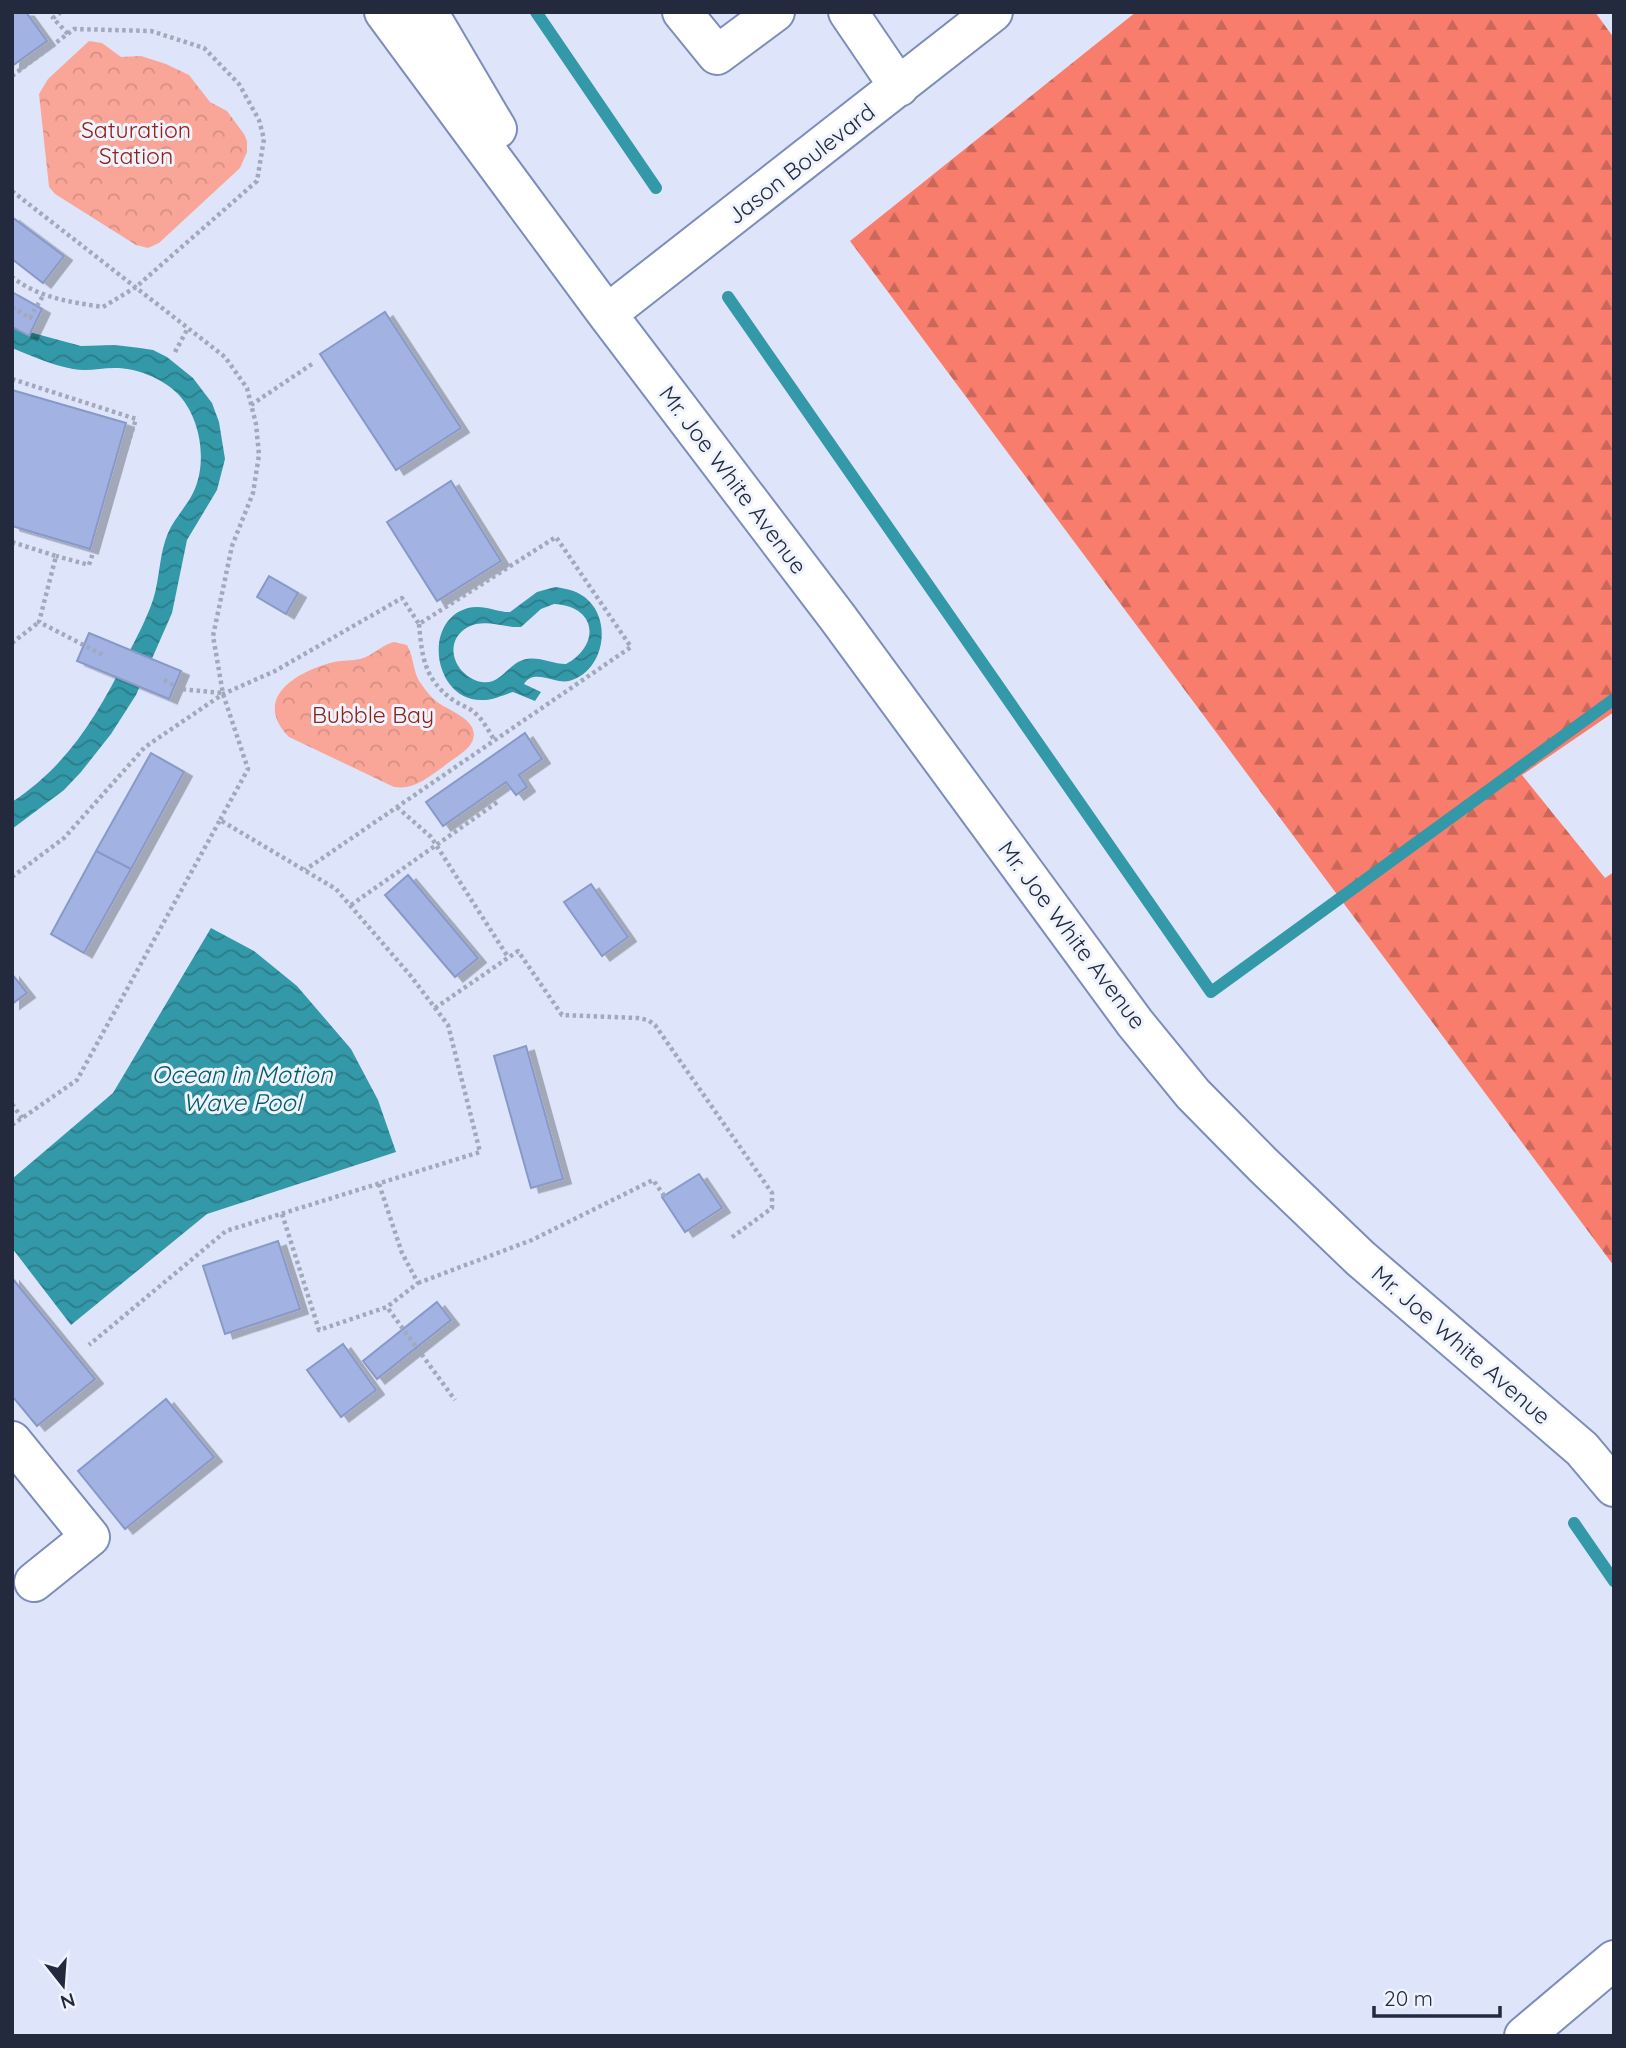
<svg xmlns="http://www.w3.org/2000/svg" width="1626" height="2048" viewBox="0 0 1626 2048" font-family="Quicksand,sans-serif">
  <defs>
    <pattern id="forest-firs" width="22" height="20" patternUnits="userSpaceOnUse" patternTransform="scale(1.75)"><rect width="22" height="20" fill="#f97d6c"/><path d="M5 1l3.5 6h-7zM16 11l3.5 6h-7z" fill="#c9675a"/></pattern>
    <pattern id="park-crowns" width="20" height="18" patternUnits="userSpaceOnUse" patternTransform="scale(1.75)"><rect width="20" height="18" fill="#f9a698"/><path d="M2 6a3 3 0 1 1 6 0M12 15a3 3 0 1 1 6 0" fill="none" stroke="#d58f84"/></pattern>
    <pattern id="water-waves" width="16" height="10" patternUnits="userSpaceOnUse" patternTransform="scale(1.75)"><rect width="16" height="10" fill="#3398a7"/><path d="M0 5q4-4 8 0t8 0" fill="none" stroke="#2b7c89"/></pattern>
    <filter id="shadow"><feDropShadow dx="8" dy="4.5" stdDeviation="0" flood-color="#0004"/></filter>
  </defs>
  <rect width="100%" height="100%" fill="#dee5fa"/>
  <path fill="url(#forest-firs)" d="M 1136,12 L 1595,12 L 1614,38 L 1614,712 L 1522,775 L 1605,878 L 1614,872 L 1614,1266 L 850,241 Z"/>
  <path fill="url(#park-crowns)" d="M 89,41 L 102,43 L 121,57 L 141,56 L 166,64 L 189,75 L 210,102 L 227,111 L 244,134 L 247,141 L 247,152 L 240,168 L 159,243 L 148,248 L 136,245 L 55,194 L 49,187 L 39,94 L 48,79 Z
    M 394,642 L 407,645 C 415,659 412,673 422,685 C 426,691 431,697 436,701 C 448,711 482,720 472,742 C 467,752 451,760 443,767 C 427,778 414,790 394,787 L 289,737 C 251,698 297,671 334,662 C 342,660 352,661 360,659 C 373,656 381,645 394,642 Z"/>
  <path fill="url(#water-waves)" fill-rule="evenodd" d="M 12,324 L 33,333 L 81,346 L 115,345 L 140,348 L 153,350 L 167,357 L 193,378 L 212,403 L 219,422 L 225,459 L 217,490 L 187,540 L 172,613 L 136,695 L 111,734 L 81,772 L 64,790 L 12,829 L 12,802 C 68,765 97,716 126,658 C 136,639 146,620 153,600 C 160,578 159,554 168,533 C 174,519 186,507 193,493 C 208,463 201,417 177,393 C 161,378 137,368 115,368 C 100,368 87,372 73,369 C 52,365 31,356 12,348 Z
    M 555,587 C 569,589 579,591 589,601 C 612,624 603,672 569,681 C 554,684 534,668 524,684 L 541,692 L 535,701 L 513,692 C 502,695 494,700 482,700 C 434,701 421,621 468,608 C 484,604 495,612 510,612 L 537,592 ZM 554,604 C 597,606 601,645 566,664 C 550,664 534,653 518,662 C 506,669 498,685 482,682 C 455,677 441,642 468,627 C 485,618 504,628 521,627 L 541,609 Z
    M 211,928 L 254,951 L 297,986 L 351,1049 L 378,1100 L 396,1152 L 207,1214 L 71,1325 L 12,1248 L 12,1179 L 113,1093 Z"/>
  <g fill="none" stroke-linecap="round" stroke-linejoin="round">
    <path stroke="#3398a7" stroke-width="12" d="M 536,12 L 656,188
      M 728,297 L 1211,992 L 1614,699
      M 1574,1523 L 1614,1581"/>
  </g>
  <path fill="#a1b2e3" stroke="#8899c8" stroke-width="2" filter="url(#shadow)" d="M 12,12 L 26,12 L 47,41 L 12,66 Z
    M 12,217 L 64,256 L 43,283 L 12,259 Z
    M 12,292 L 42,309 L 29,336 L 12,327 Z
    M 385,312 L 461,428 L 396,470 L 320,354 Z
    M 12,390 L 126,423 L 90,549 L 12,526 Z
    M 451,481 L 501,561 L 437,601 L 387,522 Z
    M 269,576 L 298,593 L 286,614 L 257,597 Z
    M 89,633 L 181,671 L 169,699 L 77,661 Z
    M 525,733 L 542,759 L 519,775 L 527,787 L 516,795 L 506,782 L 443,826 L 426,802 Z
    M 151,753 L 184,772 L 131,869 L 96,851 Z
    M 96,851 L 131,869 L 84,953 L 51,934 Z
    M 408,875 L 478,958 L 455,977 L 385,895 Z
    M 591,884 L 628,937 L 602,956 L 564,902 Z
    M 12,974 L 27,993 L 12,1004 Z
    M 526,1046 L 563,1179 L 531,1188 L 494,1056 Z
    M 699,1174 L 722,1208 L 685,1232 L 662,1197 Z
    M 278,1241 L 300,1309 L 225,1334 L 203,1266 Z
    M 12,1278 L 95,1379 L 37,1426 L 12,1396 Z
    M 437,1302 L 451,1320 L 377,1379 L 363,1361 Z
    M 343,1344 L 376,1390 L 341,1417 L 307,1370 Z
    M 166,1399 L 214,1457 L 125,1529 L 78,1471 Z"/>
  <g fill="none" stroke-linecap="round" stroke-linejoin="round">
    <g stroke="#7d8dbb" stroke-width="42">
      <path id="minor" d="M 384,12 L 607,314 L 838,618 L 1135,1023 L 1193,1094 L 1263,1165 L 1360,1258 L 1582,1449 L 1614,1487
        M 428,12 L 497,129
        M 682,12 L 717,55 L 775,12
        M 848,12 L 899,87
        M 607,314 L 993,12
        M 12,1441 L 90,1537 L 34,1582
        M 1524,2036 L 1614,1960"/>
    </g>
    <path stroke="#a2a9bd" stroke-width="4.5" stroke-dasharray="3.5 3.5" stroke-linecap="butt" d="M 61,12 L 53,18 L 68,34
      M 12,76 L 74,29 L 151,31 L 204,48 L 239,84 L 259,120 L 264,139 L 257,181 L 136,287 L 103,307 C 70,302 39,298 12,277
      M 12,191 L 225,357 L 247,388 L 256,424 L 259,455 L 253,493 L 232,546 L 213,636 L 223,694 L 248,769 L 220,820
      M 12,307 L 30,318 L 44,294
      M 175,352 L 188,328
      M 12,379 L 136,419 L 89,565 L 56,556
      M 251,405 L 312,364
      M 12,542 L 56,556 L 39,622 L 103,655
      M 419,624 C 422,657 424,679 453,700 C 460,705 471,708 476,714 C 484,721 489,732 495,741
      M 12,643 L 39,622
      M 164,680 L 180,689 L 222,693
      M 397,807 L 431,837 L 508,957
      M 12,877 L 64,838 L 145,747 L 223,694 L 275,671 L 402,598 L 419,624 L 556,537 L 631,647 L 305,870
      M 351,905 L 499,801
      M 435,1008 L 518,951 L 562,1015 L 638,1018 L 648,1020 L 655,1025 L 772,1193 L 772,1208 L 731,1238
      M 12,1104 L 22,1118
      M 12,1125 L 77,1080 L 220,820 L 336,889 L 410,975 L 448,1025 L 480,1152 L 226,1231 L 89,1345
      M 379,1184 L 402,1253 L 418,1283 L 387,1307
      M 282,1214 L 319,1330 L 387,1307 L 455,1400
      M 418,1283 L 532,1240 L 653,1180 L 665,1197"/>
    <use href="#minor" stroke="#fff" stroke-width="38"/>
  </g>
  <g text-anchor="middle" stroke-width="6" stroke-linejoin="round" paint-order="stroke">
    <g font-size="23" fill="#902118" stroke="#eff3fd">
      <text x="136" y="138">Saturation<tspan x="136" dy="26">Station</tspan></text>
      <text x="373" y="723">Bubble Bay</text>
    </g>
    <g font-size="23" fill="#232a3d" stroke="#eff3fd">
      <text transform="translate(801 164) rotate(-38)" y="8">Jason Boulevard</text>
      <text transform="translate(733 480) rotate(53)" y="8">Mr. Joe White Avenue</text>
      <text transform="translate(1072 935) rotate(53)" y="8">Mr. Joe White Avenue</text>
      <text transform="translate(1461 1345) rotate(41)" y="8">Mr. Joe White Avenue</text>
    </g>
    <g font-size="24" font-style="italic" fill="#025b67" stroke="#eff3fd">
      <text x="242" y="1083">Ocean in Motion<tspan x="242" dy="28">Wave Pool</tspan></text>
    </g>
  </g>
  <rect width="1626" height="2048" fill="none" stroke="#232a3d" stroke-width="28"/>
  <g transform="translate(63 1985) rotate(163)" stroke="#eff3fd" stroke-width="5" paint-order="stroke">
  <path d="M0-5L12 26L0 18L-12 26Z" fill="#232a3d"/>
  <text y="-10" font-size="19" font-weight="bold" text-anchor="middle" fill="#232a3d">N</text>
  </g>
  <path d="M1374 2006v10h126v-10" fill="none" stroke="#232a3d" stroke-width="3.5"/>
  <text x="1384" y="2006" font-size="21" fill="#232a3d" stroke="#eff3fd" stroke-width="5" paint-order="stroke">20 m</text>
</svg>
